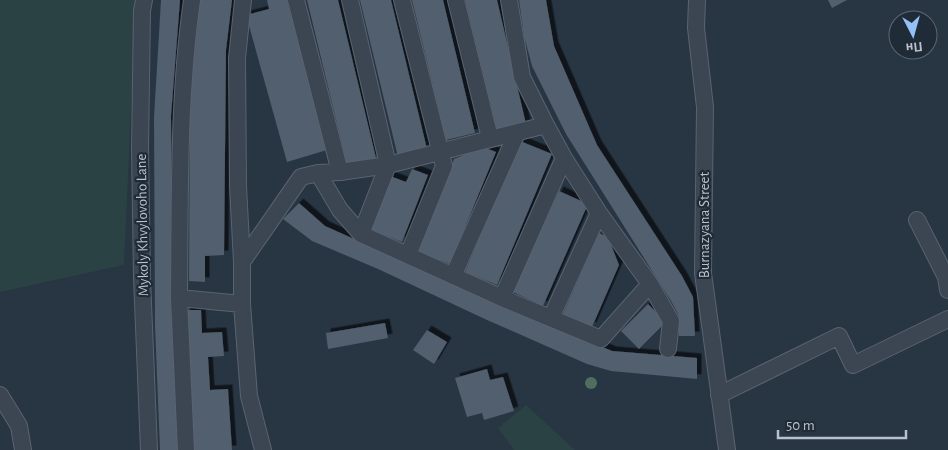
<svg xmlns="http://www.w3.org/2000/svg" width="948" height="450" viewBox="0 0 948 450" font-family="'Alegreya Sans',sans-serif">
  <defs>
    <filter id="shadow"><feDropShadow dx="4.5" dy="-4.5" stdDeviation="0" flood-color="#0009"/></filter>
  </defs>
  <rect width="100%" height="100%" fill="#283543"/>
  <path fill="#2a4244" d="M 0,0 L 136,0 L 124,265 L 0,292 Z
    M 526,405 L 575,450 L 514,450 L 498,428 Z"/>
  <path fill="#515e6e" filter="url(#shadow)" d="M 161,0 L 180,0 L 171,116 L 173,326 L 178,450 L 160,450 L 155,326 L 154,117 Z
    M 200,0 L 232,0 L 226,50 L 224,255 L 205,256 L 205,282 L 189,281 L 190,89 Z
    M 267,0 L 287,0 L 327,150 L 287,162 L 246,15 L 269,9 Z
    M 307,0 L 338,0 L 376,158 L 347,165 Z
    M 360,0 L 391,0 L 427,149 L 398,157 Z
    M 412,0 L 443,0 L 475,133 L 446,140 Z
    M 465,0 L 497,0 L 526,124 L 497,131 Z
    M 519,0 L 546,0 L 554,46 L 597,145 L 682,276 L 693,297 L 695,336 L 679,336 L 678,314 L 671,301 L 566,134 L 532,66 L 524,36 Z
    M 828,0 L 847,0 L 832,8 Z
    M 520,141 L 552,154 L 497,285 L 465,272 Z
    M 483,147 L 496,152 L 450,264 L 416,251 L 454,159 Z
    M 412,169 L 428,175 L 402,242 L 369,229 L 390,176 L 406,182 Z
    M 559,191 L 588,204 L 543,306 L 513,292 Z
    M 299,203 L 325,226 L 497,303 L 612,351 L 697,358 L 697,379 L 611,371 L 587,364 L 487,320 L 378,269 L 312,241 L 283,219 Z
    M 599,233 L 608,237 L 619,265 L 592,327 L 563,314 Z
    M 648,304 L 666,322 L 639,349 L 621,331 Z
    M 186,310 L 201,310 L 202,333 L 222,332 L 224,356 L 208,357 L 210,390 L 228,389 L 232,450 L 194,450 Z
    M 385,323 L 388,338 L 328,349 L 326,333 Z
    M 427,330 L 447,342 L 434,364 L 413,350 Z
    M 487,369 L 490,380 L 503,377 L 514,411 L 484,420 L 482,413 L 467,417 L 455,378 Z"/>
  <g fill="none" stroke-linecap="round" stroke-linejoin="round">
    <g stroke="#5a6470" stroke-width="18">
      <path id="minor" d="M 144,0 L 142,11 L 140,148 L 142,278 L 149,450
        M 296,0 L 340,172
        M 350,0 L 388,165 L 361,234
        M 402,0 L 444,166 L 408,255
        M 456,0 L 490,138
        M 697,0 L 696,28 L 705,107 L 703,273 L 727,450
        M 318,173 L 340,210 L 361,234 L 502,298 L 601,339 L 650,284 L 599,213 L 564,158 L 546,125 L 522,77 L 509,0
        M 917,220 L 946,277 L 948,290
        M 242,262 L 238,186 L 237,58 L 243,0
        M 453,276 L 517,133
        M 650,284 L 671,321 L 668,349
        M 179,298 C 180,199 178,98 192,0
        M 502,298 L 564,158
        M 551,318 L 599,213
        M 0,395 L 19,426 L 23,450
        M 719,395 L 839,336 L 853,365 L 948,319
        M 186,450 L 179,298 L 242,304
        M 263,450 L 249,396 L 242,304 L 242,262 L 301,177 L 318,173 L 340,172 L 388,165 L 546,125"/>
    </g>
    <use href="#minor" stroke="#3c4652" stroke-width="16"/>
  </g>
  <circle fill="#506e60" cx="591" cy="383" r="6"/>
  <g text-anchor="middle" stroke-width="4.5" stroke-linejoin="round" paint-order="stroke">
    <g font-size="15" fill="#b9c1cc" stroke="#202b38">
      <text transform="translate(142 225) rotate(-91)" y="5">Mykoly Khvylovoho Lane</text>
      <text transform="translate(704 225) rotate(-90)" y="5">Burnazyana Street</text>
    </g>
  </g>
  <g transform="translate(913 35) rotate(174)"><circle r="24" fill="#202b38" stroke="#5d6773"/>
  <path d="M0-4L9 19L0 12L-9 19Z" fill="#94bff7"/>
  <text y="-8" font-size="14" font-weight="bold" text-anchor="middle" fill="#b9c1cc">Пн</text>
  </g>
  <path d="M778 430v8h128v-8" fill="none" stroke="#b9c1cc" stroke-width="2.5"/>
  <text x="786" y="430" font-size="15" fill="#b9c1cc" stroke="#202b38" stroke-width="4" paint-order="stroke">50 m</text>
</svg>
